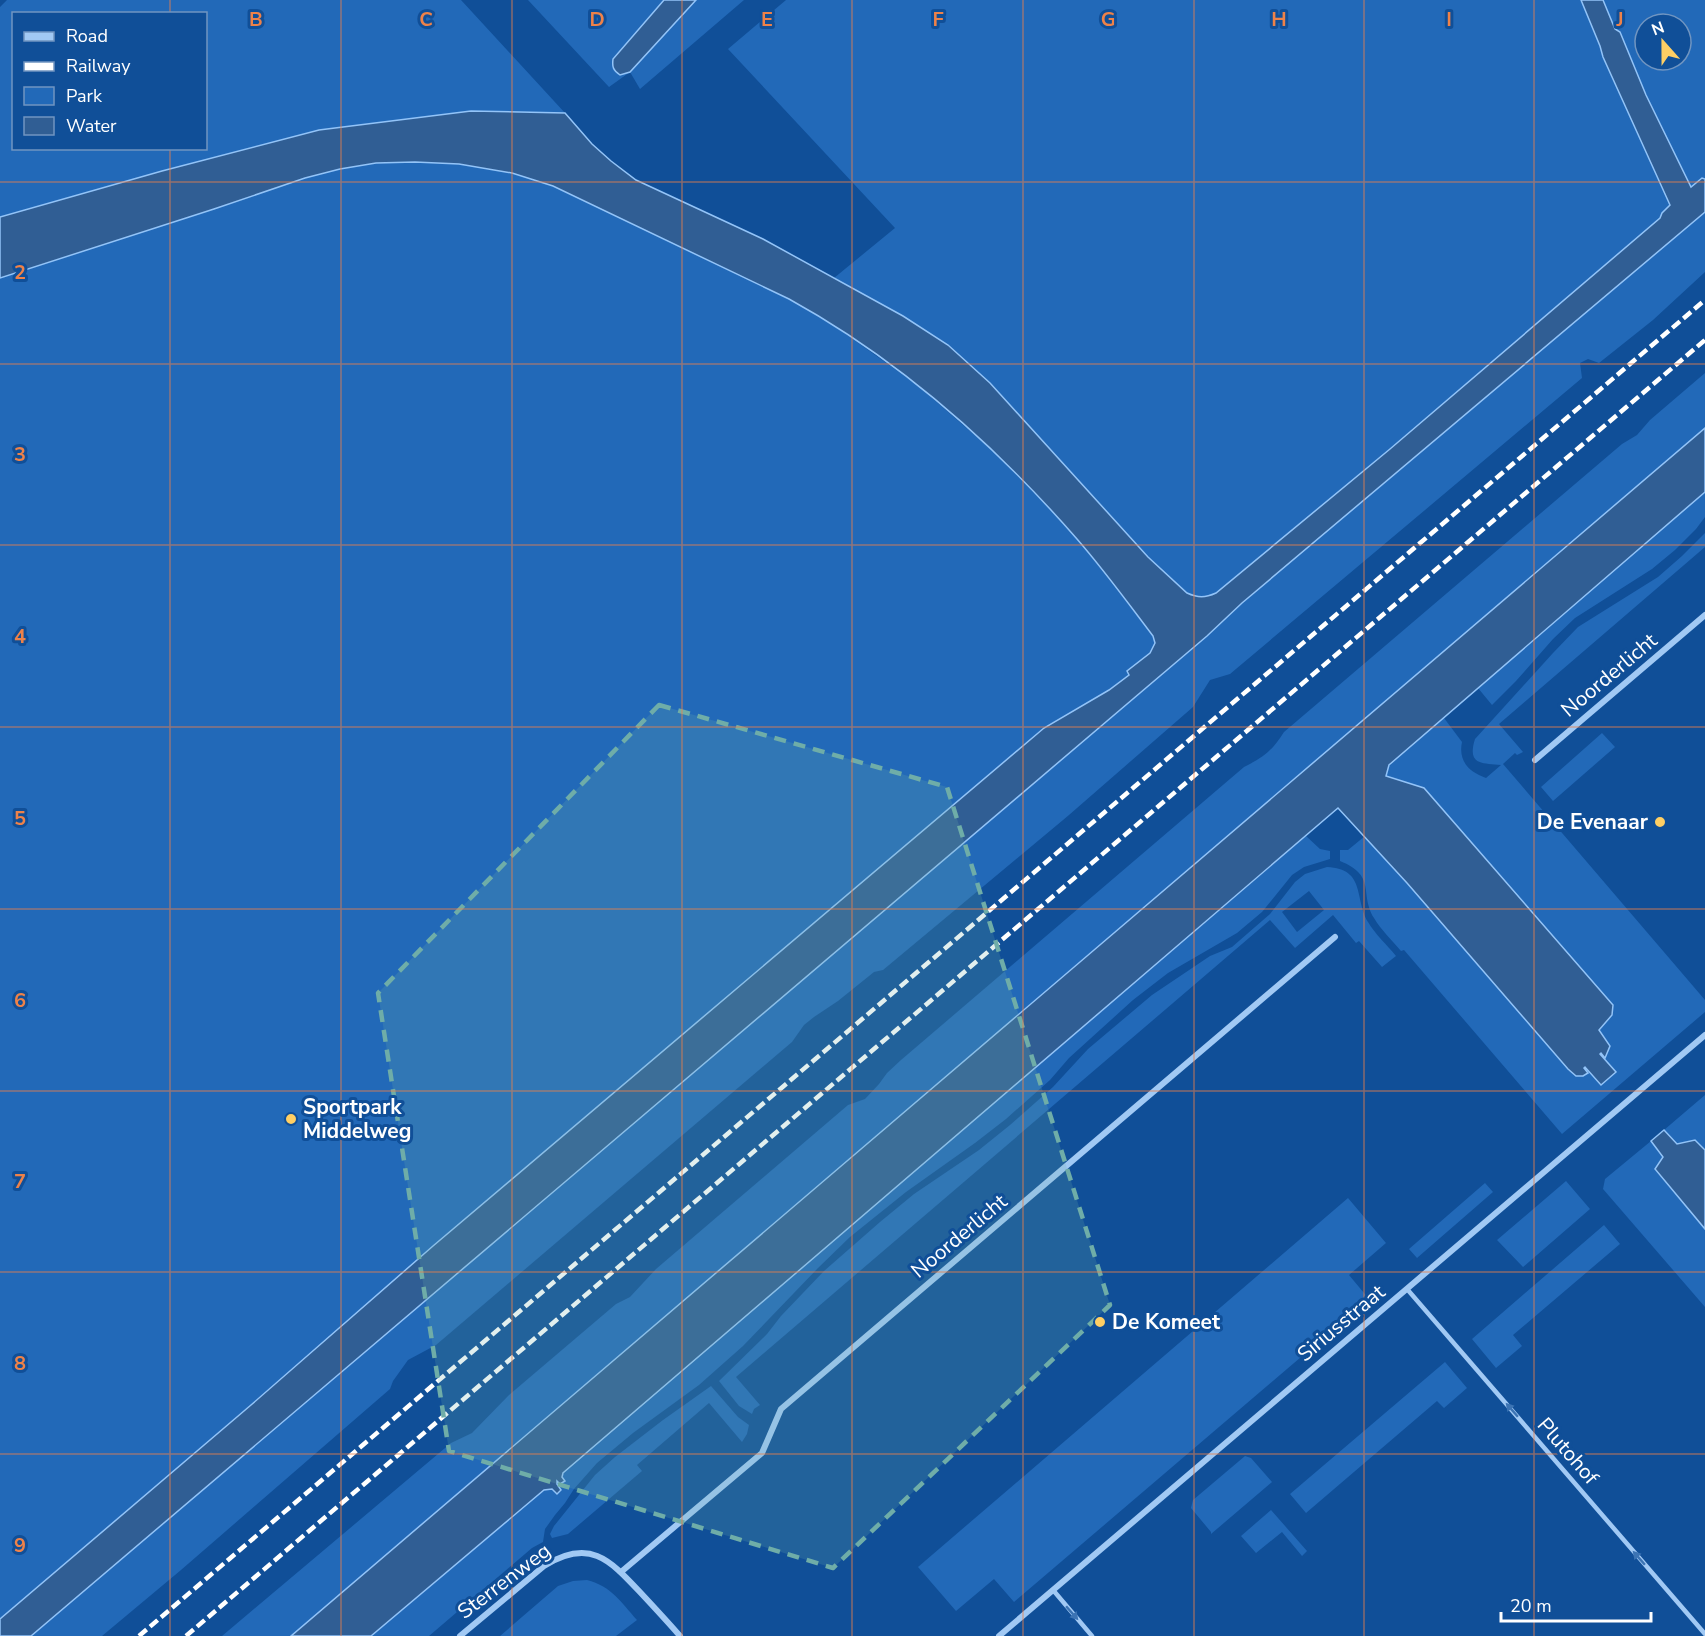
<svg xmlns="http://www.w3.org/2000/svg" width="1705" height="1636" viewBox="0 0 1705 1636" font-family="'Nunito Sans',sans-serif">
  <rect width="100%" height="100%" fill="#104f98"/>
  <path fill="#2269b8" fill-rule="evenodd" d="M 7,0 L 461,0 L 565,113 L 471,111 L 319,130 L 162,171 L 0,217 L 0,7 ZM 14,14 L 206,14 L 206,148 L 14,148 Z
    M 528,0 L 664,0 L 613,59 L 630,72 L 696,0 L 744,0 L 640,89 L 630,72 L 609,87 Z
    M 786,0 L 1581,0 L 1600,46 L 1603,57 L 1670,205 L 1662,213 L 1660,218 L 1390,449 L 1216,593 C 1205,598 1198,598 1187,593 L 1148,557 L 990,383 L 948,345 L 903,316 L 834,278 L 895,228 L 728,49 Z
    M 1603,0 L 1705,0 L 1705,179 L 1702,179 L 1691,187 L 1646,95 L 1620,32 L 1615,29 ZM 1645,24 L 1681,24 L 1681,60 L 1645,60 Z
    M 415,162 L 459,164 L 512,173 L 553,186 L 692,251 L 789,299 L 823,318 L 916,384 L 994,452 L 1050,509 L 1079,541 L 1153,636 L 1155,643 L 1150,653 L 1127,671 L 1130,675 L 1109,690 L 1044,728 L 457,1226 L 251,1405 L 0,1619 L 0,278 L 214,209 L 305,178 L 340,169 L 376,163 Z
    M 1705,212 L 1705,272 L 1653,320 L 1599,363 L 1588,359 L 1580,363 L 1582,378 L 1230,674 L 1210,680 L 1193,707 L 1069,815 L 883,970 L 874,972 L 838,1001 L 814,1017 L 804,1025 L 792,1042 L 436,1345 L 408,1360 L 393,1381 L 390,1389 L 181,1570 L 102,1636 L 31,1636 L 1207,636 L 1242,603 Z
    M 1705,373 L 1705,428 L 291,1636 L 222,1636 L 451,1443 L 472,1433 L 509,1395 L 616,1304 L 630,1297 L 656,1269 L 848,1105 L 865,1099 L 879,1084 L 887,1073 L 901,1060 L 1244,767 C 1264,757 1272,751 1284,732 L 1622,444 L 1637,435 L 1650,420 Z
    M 1705,492 L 1705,517 L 1696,529 L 1675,550 L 1652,569 L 1575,618 L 1553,639 L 1516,681 L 1492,705 L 1478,688 Z
    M 1705,533 L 1705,547 L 1499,724 L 1523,752 L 1517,755 L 1515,753 L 1503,764 L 1705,1000 L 1705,1012 L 1562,1134 L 1404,950 L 1401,951 C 1392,940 1381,930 1374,918 C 1359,893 1377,876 1340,861 L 1340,850 L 1348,850 L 1365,836 L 1407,883 L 1584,1067 L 1585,1067 L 1601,1085 L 1600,1054 L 1601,1053 L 1605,1058 L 1599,1030 L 1612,1015 L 1424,788 L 1386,776 L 1389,766 L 1444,718 L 1462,742 C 1458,761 1469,772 1486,778 L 1501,765 C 1481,763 1467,765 1475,739 L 1553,653 L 1578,627 L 1658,577 L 1682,556 Z
    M 1602,733 L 1615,747 L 1553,801 L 1541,787 Z
    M 1306,836 L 1320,849 L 1330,851 L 1330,859 L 1304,867 L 1292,875 L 1262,912 L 1237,933 L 1168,973 L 1133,1000 L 1069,1058 L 1050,1080 L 1006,1119 L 975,1143 L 906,1192 L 850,1237 L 818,1268 L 743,1346 L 699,1385 L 633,1433 L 597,1463 L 574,1489 L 565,1503 L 555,1515 L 545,1529 L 543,1542 L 532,1548 L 429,1636 L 371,1636 L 544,1490 L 552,1489 L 557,1494 L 557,1480 L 565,1481 L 562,1477 L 563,1474 Z
    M 1327,867 C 1366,869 1354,898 1368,922 C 1375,934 1387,945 1396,956 L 1382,967 L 1359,941 L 1356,943 L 1333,915 L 1295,948 L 1270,920 L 736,1377 L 760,1405 L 754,1409 L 752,1414 L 739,1406 L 719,1381 L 767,1334 L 781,1316 L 824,1271 L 880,1222 L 914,1194 L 979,1150 L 1010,1125 L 1053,1087 L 1088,1049 L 1152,995 L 1210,956 L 1232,947 L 1270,914 L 1295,882 L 1305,874 ZM 1309,891 L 1324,910 L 1297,932 L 1282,912 Z
    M 1705,1095 L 1705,1150 L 1695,1140 L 1677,1144 L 1664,1130 Z
    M 1651,1141 L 1663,1157 L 1655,1170 L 1705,1229 L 1705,1307 L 1603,1189 L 1605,1179 Z
    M 1566,1181 L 1590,1209 L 1523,1267 L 1497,1240 Z
    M 1485,1183 L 1493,1192 L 1417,1258 L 1409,1249 Z
    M 1348,1198 L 1386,1243 L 1349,1275 L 1369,1299 L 1014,1602 L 994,1579 L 956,1611 L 918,1567 Z
    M 1604,1225 L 1620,1244 L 1513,1335 L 1522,1346 L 1496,1368 L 1472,1339 Z
    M 1445,1362 L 1467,1388 L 1444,1408 L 1437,1401 L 1306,1513 L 1290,1494 Z
    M 711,1386 L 738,1417 L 749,1425 L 747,1434 L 742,1442 L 709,1403 L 637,1465 L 642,1471 L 568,1534 L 552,1538 L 550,1534 L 554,1526 L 595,1475 L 615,1457 L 663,1420 Z
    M 1245,1456 L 1251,1458 L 1272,1482 L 1211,1534 L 1211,1532 L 1191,1508 L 1193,1500 Z
    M 1271,1510 L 1307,1551 L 1302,1556 L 1282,1532 L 1256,1553 L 1241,1536 Z
    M 587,1580 C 611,1586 621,1602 637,1620 L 616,1636 L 500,1636 L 558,1586 L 573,1581 Z"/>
  <path fill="#305e94" stroke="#93c4f8" stroke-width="1.5" d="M 664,0 L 696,0 L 630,72 L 620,75 C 613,70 612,67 613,59 Z
    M 1581,0 L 1603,0 L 1615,29 L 1620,32 L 1646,95 L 1691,187 L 1702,178 L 1705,179 L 1705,212 L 1242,603 L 1207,636 L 31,1636 L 0,1636 L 0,1619 L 251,1405 L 433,1246 L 1044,728 L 1109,690 L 1129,675 L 1127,671 L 1150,653 L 1155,643 L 1153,636 C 1128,603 1104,570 1077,539 C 995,445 898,359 789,299 L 553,186 L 512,173 L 459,164 L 415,162 L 376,163 L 340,169 L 305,178 L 214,209 L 0,278 L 0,217 L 162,171 L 319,130 L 471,111 L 565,113 L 592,144 L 611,161 L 636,180 L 763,239 L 903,316 L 948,345 L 990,383 L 1148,557 L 1187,593 C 1198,598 1205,598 1216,593 L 1390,449 L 1660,218 L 1662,213 L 1670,205 L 1603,57 L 1600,46 Z
    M 1705,428 L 1705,492 L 1389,765 L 1386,776 L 1424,788 L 1613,1005 L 1612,1015 L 1599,1030 L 1610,1046 L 1605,1058 L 1601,1053 L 1600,1054 L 1616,1072 L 1601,1085 L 1585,1067 L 1584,1068 L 1588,1073 L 1583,1076 L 1576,1076 L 1568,1069 L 1407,883 L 1338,808 L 563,1473 L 562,1477 L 565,1481 L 560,1484 L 557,1481 L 557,1484 L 561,1490 L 557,1494 L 552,1489 L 544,1490 L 371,1636 L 291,1636 Z
    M 1664,1130 L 1677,1144 L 1695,1140 L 1705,1150 L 1705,1229 L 1655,1169 L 1663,1157 L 1651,1141 Z"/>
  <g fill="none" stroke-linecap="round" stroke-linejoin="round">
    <path stroke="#a1c9f4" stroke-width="4.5" d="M 1407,1289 L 1705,1634
      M 1053,1590 L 1092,1636"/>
    <path stroke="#a1c9f4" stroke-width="6" d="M 1535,760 L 1705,615
      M 621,1572 L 762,1453 L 781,1409 L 1335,937
      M 460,1636 L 544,1566 C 589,1538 609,1559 639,1591 C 653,1606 667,1621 680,1636
      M 999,1636 L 1705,1035"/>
    <path stroke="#fff" stroke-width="4.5" stroke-dasharray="10 4.5" stroke-linecap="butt" d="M 139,1636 L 1705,300
      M 186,1636 L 1705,340"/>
  </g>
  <defs><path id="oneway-solid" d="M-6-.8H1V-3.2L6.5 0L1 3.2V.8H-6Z" transform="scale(1.5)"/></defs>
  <g fill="#3c74b4">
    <use href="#oneway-solid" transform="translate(1512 1410) rotate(-131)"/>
    <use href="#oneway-solid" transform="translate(1639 1558) rotate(-131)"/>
    <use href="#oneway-solid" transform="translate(1072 1613) rotate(49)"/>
  </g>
  <path fill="#6fada8" fill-opacity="0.2" stroke="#6fada8" stroke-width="4.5" stroke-dasharray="12 8" stroke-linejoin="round" d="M 659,705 L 947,787 L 1110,1305 L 833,1568 L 449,1451 L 378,993 Z"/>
  <path fill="none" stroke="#ee8249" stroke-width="1.5" stroke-opacity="0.55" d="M 170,0 L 170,14M 341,0 L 341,1636M 512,0 L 512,1636M 682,0 L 682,1636M 852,0 L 852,1636M 1023,0 L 1023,1636M 1194,0 L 1194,1636M 1364,0 L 1364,1636M 1534,0 L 1534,1636M 170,148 L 170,1636M 0,182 L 1705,182M 0,364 L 1705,364M 0,545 L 1705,545M 0,727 L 1705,727M 0,909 L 1705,909M 0,1091 L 1705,1091M 0,1272 L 1705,1272M 0,1454 L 1705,1454"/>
  <g fill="#ffcf64" stroke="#104f98" stroke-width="2">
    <circle cx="1660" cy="822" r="6"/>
    <circle cx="291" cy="1119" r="6"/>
    <circle cx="1100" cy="1322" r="6"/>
  </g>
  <g text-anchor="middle" stroke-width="6" stroke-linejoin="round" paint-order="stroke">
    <g font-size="21" fill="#fff" stroke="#104f98">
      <text transform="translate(1609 675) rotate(-40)" y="7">Noorderlicht</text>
      <text transform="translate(959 1236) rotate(-40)" y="7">Noorderlicht</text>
      <text transform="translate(1341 1323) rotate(-40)" y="7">Siriusstraat</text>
      <text transform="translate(1568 1451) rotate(49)" y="7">Plutohof</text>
      <text transform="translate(504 1581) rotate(-37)" y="7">Sterrenweg</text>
    </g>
    <g font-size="21" font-weight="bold" fill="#fff" stroke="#104f98" text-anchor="start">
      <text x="1648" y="829" text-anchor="end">De Evenaar</text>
      <text x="303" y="1114">Sportpark<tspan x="303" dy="24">Middelweg</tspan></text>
      <text x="1112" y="1329">De Komeet</text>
    </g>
  </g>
  <g font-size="20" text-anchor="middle" font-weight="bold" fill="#ee8249" stroke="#104f98" stroke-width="6" stroke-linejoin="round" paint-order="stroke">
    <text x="256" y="26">B</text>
    <text x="426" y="26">C</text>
    <text x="597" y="26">D</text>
    <text x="767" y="26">E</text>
    <text x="938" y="26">F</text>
    <text x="1108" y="26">G</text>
    <text x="1279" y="26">H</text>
    <text x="1449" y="26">I</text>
    <text x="1620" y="26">J</text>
    <text x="20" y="279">2</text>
    <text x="20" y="461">3</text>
    <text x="20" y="643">4</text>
    <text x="20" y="825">5</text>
    <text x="20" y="1007">6</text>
    <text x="20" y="1188">7</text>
    <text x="20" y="1370">8</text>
    <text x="20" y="1552">9</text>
  </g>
  <rect x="12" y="12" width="195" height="138" fill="#104f98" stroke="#7095c1" stroke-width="1.5"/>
  <rect x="24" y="32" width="30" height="9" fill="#a1c9f4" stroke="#7095c1" stroke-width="1.5"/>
  <text x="66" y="42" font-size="18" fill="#ffffff">Road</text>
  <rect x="24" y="62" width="30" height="9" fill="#ffffff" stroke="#7095c1" stroke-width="1.5"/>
  <text x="66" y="72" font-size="18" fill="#ffffff">Railway</text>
  <rect x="24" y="87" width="30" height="18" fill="#2269b8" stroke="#7095c1" stroke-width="1.5"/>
  <text x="66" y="102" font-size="18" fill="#ffffff">Park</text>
  <rect x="24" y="117" width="30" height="18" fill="#305e94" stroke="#7095c1" stroke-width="1.5"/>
  <text x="66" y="132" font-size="18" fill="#ffffff">Water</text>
  <g transform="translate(1663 42) rotate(339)"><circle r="28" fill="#104f98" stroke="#7095c1" stroke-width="1.5"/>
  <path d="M0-4.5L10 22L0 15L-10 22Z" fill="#ffcf64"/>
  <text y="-9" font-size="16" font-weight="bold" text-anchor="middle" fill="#ffffff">N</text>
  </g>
  <path d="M1501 1612v9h150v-9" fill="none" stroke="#ffffff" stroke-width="3"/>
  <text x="1510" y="1612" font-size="18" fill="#ffffff" stroke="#104f98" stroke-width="4.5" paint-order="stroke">20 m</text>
</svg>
